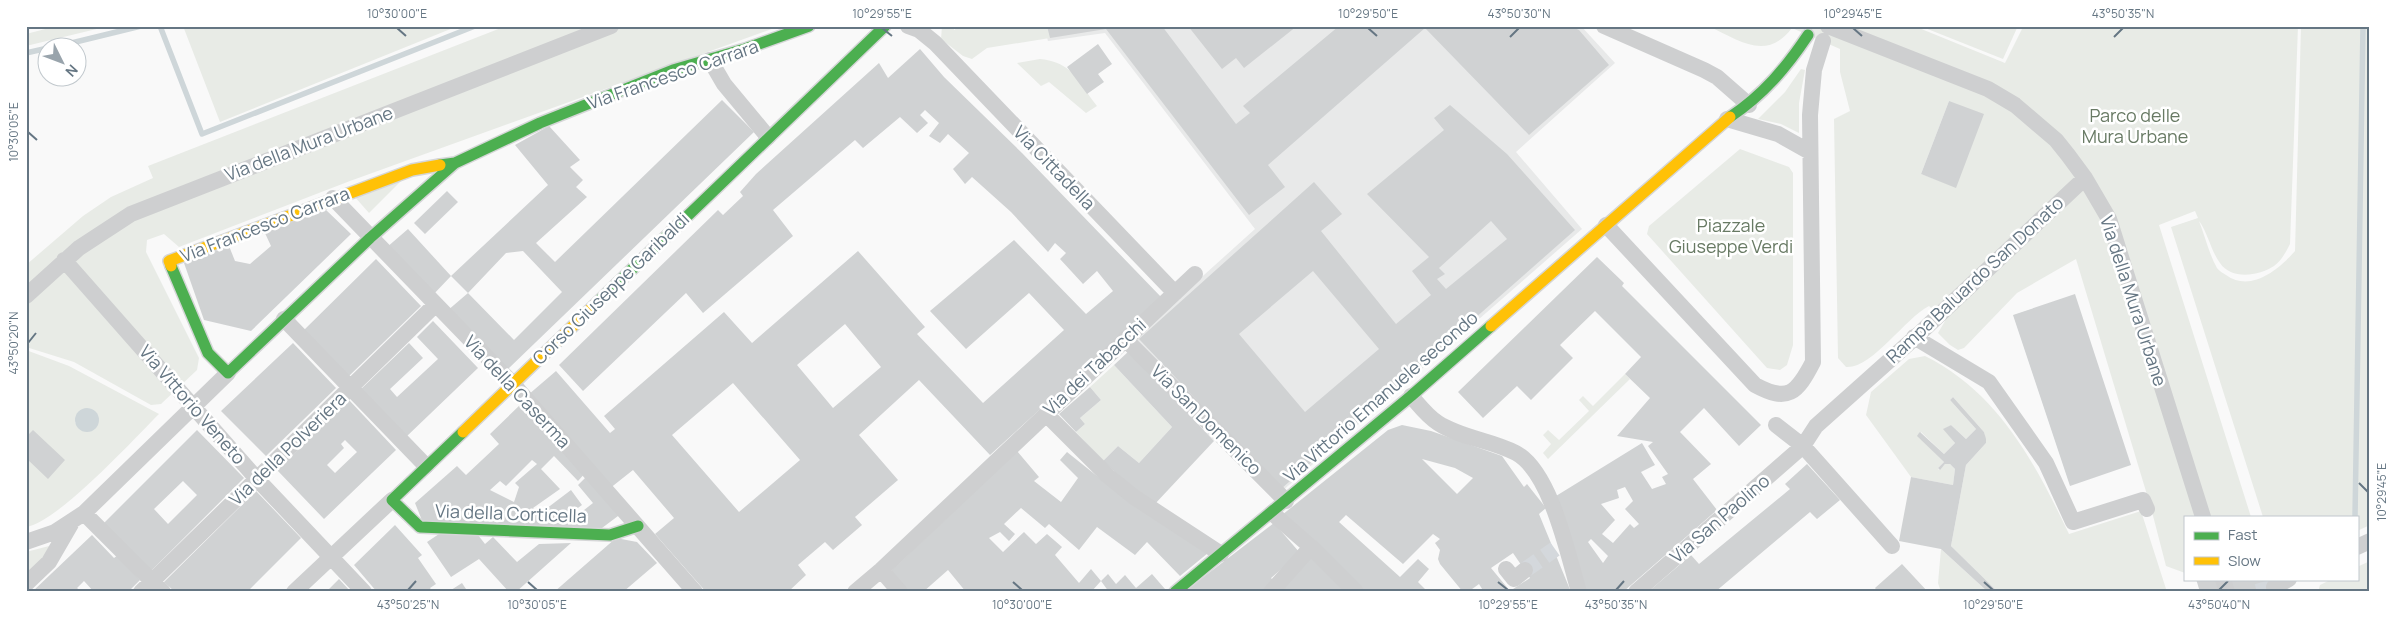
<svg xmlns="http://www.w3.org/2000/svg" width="2396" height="618" viewBox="0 0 2396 618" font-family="Manrope,sans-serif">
  <rect width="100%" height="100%" fill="#f9f9f9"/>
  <path fill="#e8e9e9" d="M 1044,26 L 1581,26 L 1615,63 L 1516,152 L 1582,229 L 1281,492 L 1134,338 L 1255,229 L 1105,33 L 1048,41 Z"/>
  <path fill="#e8ebe6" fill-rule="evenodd" d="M 57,26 L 109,26 L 26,46 L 26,34 Z
    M 183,26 L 458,26 L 220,122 Z
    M 506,26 L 780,26 L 350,181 L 179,247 L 164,234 L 147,240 L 146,252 L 199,358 L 197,370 L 161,404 L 151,405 L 74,362 L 26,347 L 26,265 L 83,216 L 111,197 L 153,178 L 148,166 Z
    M 942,26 L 954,26 L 954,30 L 960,26 L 1047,26 L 1050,38 L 987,48 L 972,59 L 963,56 L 941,39 Z
    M 1708,26 L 1914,26 L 2005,63 L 2023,27 L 2022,26 L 2298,26 L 2290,244 C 2286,252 2281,261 2274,266 C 2259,276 2231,280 2220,263 C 2211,251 2208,233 2199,221 C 2205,236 2209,254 2217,268 C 2219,271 2223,273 2226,275 C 2251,293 2279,269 2295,251 L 2301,26 L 2370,26 L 2370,525 L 2357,531 L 2357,517 L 2263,517 L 2171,227 L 2198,218 L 2195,211 L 2159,225 L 2251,517 L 2185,517 L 2185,573 L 2166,566 L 2151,508 L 2076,259 L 2017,293 L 1964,348 L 1958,350 L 1950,345 L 1938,333 L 1945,321 L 1929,306 C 1904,319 1872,369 1846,367 L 1838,358 L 1834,119 L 1850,111 L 1840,72 L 1840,49 L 1792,28 C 1766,62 1739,40 1708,26 ZM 1949,101 L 1956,187 L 1921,174 Z
    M 1920,26 L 2012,26 L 2017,28 L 2003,59 Z
    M 1040,59 C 1073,62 1078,82 1097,106 L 1086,113 L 1049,82 L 1041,86 L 1017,63 Z
    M 1801,69 L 1805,70 L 1799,103 L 1799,133 L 1781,124 L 1758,119 L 1785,92 Z
    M 1740,149 L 1789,167 L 1793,173 L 1793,345 L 1787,365 L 1780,370 L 1767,368 L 1647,234 L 1649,226 Z
    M 403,179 L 369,213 L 354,196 Z
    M 26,350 L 69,366 L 159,414 C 134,439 57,523 26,527 ZM 88,408 L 91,409 L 98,423 L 94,429 L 75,423 L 78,413 Z
    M 1925,356 C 1999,393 2035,463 2069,534 L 2141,511 L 2167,592 L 1998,592 L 1951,546 L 1966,465 L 1986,443 L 1984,432 L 1953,397 L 1950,400 L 1976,429 L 1966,439 L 1951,425 L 1944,429 L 1955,443 L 1944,454 L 1921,432 L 1918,436 L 1944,462 L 1938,468 L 1939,470 L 1945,464 L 1950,464 L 1955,469 L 1953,485 L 1911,477 L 1866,415 L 1871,392 L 1909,359 Z
    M 1114,365 L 1172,427 L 1139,463 L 1118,446 L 1103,461 L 1076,432 L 1085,424 L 1080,418 L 1101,400 L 1090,387 Z
    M 1625,374 L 1630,379 L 1548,459 L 1543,453 L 1551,444 L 1543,435 L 1548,430 L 1559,440 L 1589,411 L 1579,400 L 1583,396 L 1593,406 Z
    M 53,545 L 26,578 L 26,552 Z
    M 1941,549 L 1988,592 L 1941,592 L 1938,583 Z
    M 2370,561 L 2370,592 L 2318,592 L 2320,585 L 2332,579 L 2357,579 L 2357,567 Z"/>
  <path fill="#ced6d9" d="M75 420a12 12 0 1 1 24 0a12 12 0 1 1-24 0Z"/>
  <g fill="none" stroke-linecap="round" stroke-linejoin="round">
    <path stroke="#ced6d9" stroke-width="5.5" d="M 160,26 L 202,134 L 475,26
      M 51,48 L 141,26
      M 26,53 L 48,48
      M 2355,517 L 2363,26"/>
  </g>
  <path fill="#d0d2d3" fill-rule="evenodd" d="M 1047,26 L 1162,26 L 1236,124 L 1250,113 L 1243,106 L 1339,26 L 1570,26 L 1579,30 L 1609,65 L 1529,135 L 1425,28 L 1268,165 L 1285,187 L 1249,215 L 1106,29 L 1050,38 Z
    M 1188,26 L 1297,26 L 1244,68 L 1236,58 L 1222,69 Z
    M 1098,44 L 1112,64 L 1098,74 L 1104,82 L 1087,94 L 1067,67 Z
    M 920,49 L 944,77 L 1022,153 L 1162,298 L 990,455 L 919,380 L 859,435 L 898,480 L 855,517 L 862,525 L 833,550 L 825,542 L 798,565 L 806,575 L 788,592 L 706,592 L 655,534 L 674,518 L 633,470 L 609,489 L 528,395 L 556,371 L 610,433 L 615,429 L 604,416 L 724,312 L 752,343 L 858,251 L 925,327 L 917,334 L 983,403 L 1064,330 L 1029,293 L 966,349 L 930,311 L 1014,240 L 1086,314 L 1113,291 L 1097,271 L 1083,284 L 1060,259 L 1066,253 L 1055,243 L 1048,252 L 1011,212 L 972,177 L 965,184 L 953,169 L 969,153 L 948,134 L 940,143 L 929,136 L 939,123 L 925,110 L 920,115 L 928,123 L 917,133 L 900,117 L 863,148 L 855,140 L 773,210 L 793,236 L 703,313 L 686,293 L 583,391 L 559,365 L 718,210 L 723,215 L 743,196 L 740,192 L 756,174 L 879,63 L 888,78 ZM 845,324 L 881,367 L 833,408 L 797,365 ZM 733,383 L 800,460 L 739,512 L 672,435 Z
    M 722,100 L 754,132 L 508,369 L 447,311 L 468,293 L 514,340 L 562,292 L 523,251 L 506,253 L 468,293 L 451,276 L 548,185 L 515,145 L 549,126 L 580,160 L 570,167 L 583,180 L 576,187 L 587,197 L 536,243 L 555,262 Z
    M 1949,101 L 1984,114 L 1956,188 L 1921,174 Z
    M 1450,105 L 1507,154 L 1575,230 L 1281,489 L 1139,339 L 1314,182 L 1342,214 L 1321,231 L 1396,324 L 1431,295 L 1412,271 L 1429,257 L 1367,194 L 1444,130 L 1434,118 ZM 1491,221 L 1507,239 L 1446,289 L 1437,279 L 1445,274 L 1439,268 ZM 1313,271 L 1379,349 L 1305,412 L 1239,334 Z
    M 447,191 L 458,202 L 425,234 L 414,223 Z
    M 325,209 L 351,234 L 251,331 L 204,320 L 184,263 L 229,246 L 235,261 L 250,264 L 271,246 L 264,231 Z
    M 408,229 L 451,276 L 431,297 L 386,248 Z
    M 1597,257 L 1624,283 L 1622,286 L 1761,425 L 1739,446 L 1704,408 L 1680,432 L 1711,464 L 1693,479 L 1717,510 L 1623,592 L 1584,592 L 1556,496 L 1642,443 L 1655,465 L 1641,472 L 1652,489 L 1666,484 L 1662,477 L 1668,474 L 1648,446 L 1653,442 L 1617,436 L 1650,398 L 1625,374 L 1641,357 L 1595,311 L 1560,345 L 1573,358 L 1531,400 L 1517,386 L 1483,418 L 1458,392 ZM 1625,487 L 1633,501 L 1625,509 L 1639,524 L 1634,528 L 1630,524 L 1613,543 L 1602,534 L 1615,520 L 1601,504 L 1619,498 L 1617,490 ZM 1591,539 L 1608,556 L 1603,563 L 1588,542 Z
    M 376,259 L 421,306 L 349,376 L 304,330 Z
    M 2075,294 L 2131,465 L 2070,486 L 2013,315 Z
    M 433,321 L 478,368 L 406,437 L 361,389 L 409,343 L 423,358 L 390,389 L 397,397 L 438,359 L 417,337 Z
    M 293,343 L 336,388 L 266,456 L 221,411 Z
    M 1129,351 L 1214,441 L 1153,506 L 1103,461 L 1118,446 L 1139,463 L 1172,427 L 1114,365 Z
    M 1090,387 L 1101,400 L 1080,418 L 1085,424 L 1076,432 L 1059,414 Z
    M 1953,397 L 1984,432 L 1986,439 L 1986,443 L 1966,465 L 1951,546 L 1998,592 L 1988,592 L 1941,549 L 1899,541 L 1911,477 L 1953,485 L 1955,469 L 1950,464 L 1945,464 L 1940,470 L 1938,468 L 1944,462 L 1917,436 L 1919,433 L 1920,432 L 1944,454 L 1955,443 L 1943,429 L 1951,425 L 1966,439 L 1976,429 L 1950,400 Z
    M 349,400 L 396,450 L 324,519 L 277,470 ZM 345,440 L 357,452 L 335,473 L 327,465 L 344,448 L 341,444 Z
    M 522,403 L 587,471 L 578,481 L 554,456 L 541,469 L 560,489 L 533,508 L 538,515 L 571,490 L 582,505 L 575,510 L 579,514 L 593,503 L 578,485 L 589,474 L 622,513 L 598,531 L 423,523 L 415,503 L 457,466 L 466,475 L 499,444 L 490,434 ZM 532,460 L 537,464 L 515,483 L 519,487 L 514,502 L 490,490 L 500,481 L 506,486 Z
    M 1402,425 L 1431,431 L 1502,456 L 1524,487 L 1527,484 L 1546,508 L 1539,514 L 1571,592 L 1484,592 L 1479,584 L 1468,592 L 1463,592 L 1440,564 L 1438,559 L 1440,550 L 1435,543 L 1440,539 L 1433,534 L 1403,564 L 1346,515 L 1339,522 L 1400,577 L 1418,559 L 1429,569 L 1418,582 L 1428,592 L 1363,592 L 1282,515 L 1388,430 ZM 1422,459 L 1455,468 L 1473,478 L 1457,494 ZM 1513,553 L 1530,578 L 1510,591 L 1491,568 Z
    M 33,430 L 65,460 L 48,479 L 26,458 L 26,437 Z
    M 197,430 L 244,478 L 151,571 L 103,524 ZM 183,481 L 197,495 L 168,524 L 154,509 Z
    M 1017,451 L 1039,477 L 1034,481 L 1061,502 L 1078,478 L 1060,460 L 1067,452 L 1112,488 L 1208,553 L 1180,576 L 1147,542 L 1135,555 L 1097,527 L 1079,550 L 1049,524 L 1045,528 L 1021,508 L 1004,524 L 1015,534 L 1009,541 L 1000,532 L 989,538 L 1003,552 L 1024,532 L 1036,544 L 1047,534 L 1062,547 L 1055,555 L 1079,583 L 1091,569 L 1101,581 L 1091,592 L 966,592 L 948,570 L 923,592 L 906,592 L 890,572 Z
    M 1807,464 L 1840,500 L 1817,519 L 1810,512 L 1715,592 L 1648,592 L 1691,555 L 1699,564 L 1790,489 L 1785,484 Z
    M 256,491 L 301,538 L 247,592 L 175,592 L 164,582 Z
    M 1274,523 L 1300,553 L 1271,578 L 1276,584 L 1267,592 L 1184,592 Z
    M 395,525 L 422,555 L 418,558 L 436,584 L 430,588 L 433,592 L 377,592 L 354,565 Z
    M 442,532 L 478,535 L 485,544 L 493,537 L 517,562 L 539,544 L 571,543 L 516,592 L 509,592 L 479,559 L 451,577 L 427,542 Z
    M 92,535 L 114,558 L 118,555 L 140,580 L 128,592 L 94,592 L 84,581 L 77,588 L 82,592 L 32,592 Z
    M 616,538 L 637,542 L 657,563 L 623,592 L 554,592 Z
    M 1311,554 L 1350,592 L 1277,592 Z
    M 1902,564 L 1928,592 L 1878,592 L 1875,588 Z
    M 1108,574 L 1116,584 L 1125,575 L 1136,588 L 1152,574 L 1165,589 L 1162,592 L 1109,592 L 1101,581 Z
    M 339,579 L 351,592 L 326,592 Z
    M 2196,579 L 2271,579 L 2275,592 L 2200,592 Z
    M 462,583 L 468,592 L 448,592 Z"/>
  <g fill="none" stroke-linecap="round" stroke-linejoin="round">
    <path stroke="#d4d8dc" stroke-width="16" stroke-dasharray="16 8" stroke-linecap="butt" d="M 1525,570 L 1555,549
      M 2257,592 L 2274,587"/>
    <g stroke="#d5d6d7" stroke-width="14">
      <path id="fast" d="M 1730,117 C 1763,95 1786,68 1808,35
        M 440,165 L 455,163 L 540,123 L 673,70 L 745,49 L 809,26
        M 171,266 L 208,353 L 228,373 L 370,238 L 455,163
        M 598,302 L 885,26
        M 463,432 L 392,500 L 420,527 L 610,535 L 638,526
        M 1175,592 L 1411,396 L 1491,326"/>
    </g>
    <g stroke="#d5d6d7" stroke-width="14">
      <path id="slow" d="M 171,266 L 169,261 L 412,170 L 440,165
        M 1491,326 L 1730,117
        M 463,432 L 598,302"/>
    </g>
    <path stroke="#cecfd0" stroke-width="16" d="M 908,26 L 919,30 L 935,43 L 1175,293
      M 1604,26 L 1704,70 L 1717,77 L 1749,105
      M 1828,26 L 1988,89 L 2015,105 L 2056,140 L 2068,155 L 2085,178 L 2109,219 L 2203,517
      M 710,60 L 724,84 L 768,137
      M 1727,119 L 1778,134 L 1810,152
      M 333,198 L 513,384 L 695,592
      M 1606,225 L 1755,385 C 1788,403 1797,393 1813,362 L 1810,115 L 1814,70 L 1823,41
      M 64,260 L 257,479 L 364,592
      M 26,296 L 79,248 L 131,214 L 611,26
      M 284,319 L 426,466
      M 1914,337 L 1989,382 L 2046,463 L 2073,522 L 2143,500 L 2147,509
      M 1125,339 L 1286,501
      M 1411,396 C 1419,405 1427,416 1438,423 C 1461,438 1491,440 1516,453 C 1551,472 1568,555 1579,592
      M 1046,414 L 1108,476 L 1134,497 L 1221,554
      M 1776,425 L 1803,446 L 1892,546
      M 84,513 L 163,592
      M 1272,513 L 1311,547 L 1356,592
      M 26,542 L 55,532 L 84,513 L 228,373
      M 2357,547 L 2370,541
      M 1506,569 L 1514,579 L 1525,570
      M 881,570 L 900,592
      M 2223,579 L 2227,592
      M 26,584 L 49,562 L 71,524
      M 2274,587 L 2289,579
      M 141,592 L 435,305
      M 294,592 L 392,500
      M 855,592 L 881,570 L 1195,274
      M 1271,592 L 1311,547
      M 1636,592 L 1803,446 L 1816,426 L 1919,334 L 2085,178"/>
    <use href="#fast" stroke="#4caf50" stroke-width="11"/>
    <use href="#slow" stroke="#ffc107" stroke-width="11"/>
  </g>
  <path fill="none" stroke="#657683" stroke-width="2" d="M 397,28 L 406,36M 882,28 L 892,36M 1368,28 L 1377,36M 1853,28 L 1862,36M 1510,37 L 1519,28M 2114,37 L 2123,28M 28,132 L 37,140M 28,343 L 36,333M 2359,483 L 2368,492M 528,582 L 537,590M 1013,582 L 1022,590M 1498,582 L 1508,590M 1984,582 L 1993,590M 408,590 L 416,581M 1616,590 L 1624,581M 2219,590 L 2228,581"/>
  <g text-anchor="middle" stroke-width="5" stroke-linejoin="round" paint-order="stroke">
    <g font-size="18" fill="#657683" stroke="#fff">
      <text transform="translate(673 75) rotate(-19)" y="6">Via Francesco Carrara</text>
      <text transform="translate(309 144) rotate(-21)" y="6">Via della Mura Urbane</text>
      <text transform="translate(1054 168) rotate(46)" y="6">Via Cittadella</text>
      <text transform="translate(265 225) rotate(-21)" y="6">Via Francesco Carrara</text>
      <text transform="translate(1975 280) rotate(-43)" y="6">Rampa Baluardo San Donato</text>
      <text transform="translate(611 289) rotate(-44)" y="6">Corso Giuseppe Garibaldi</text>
      <text transform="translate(2133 301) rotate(72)" y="6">Via della Mura Urbane</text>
      <text transform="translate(1095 367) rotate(-43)" y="6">Via dei Tabacchi</text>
      <text transform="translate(517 392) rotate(47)" y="6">Via della Caserma</text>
      <text transform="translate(1381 397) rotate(-41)" y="6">Via Vittorio Emanuele secondo</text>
      <text transform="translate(192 405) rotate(49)" y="6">Via Vittorio Veneto</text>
      <text transform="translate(1206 420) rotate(45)" y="6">Via San Domenico</text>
      <text transform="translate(288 449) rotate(-44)" y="6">Via della Polveriera</text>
      <text transform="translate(511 514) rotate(2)" y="6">Via della Corticella</text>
      <text transform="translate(1720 519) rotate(-41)" y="6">Via San Paolino</text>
    </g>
    <g font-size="18" fill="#687a64" stroke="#fff">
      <text x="2135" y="122">Parco delle<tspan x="2135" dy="21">Mura Urbane</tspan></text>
      <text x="1731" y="232">Piazzale<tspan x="1731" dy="21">Giuseppe Verdi</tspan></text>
    </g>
  </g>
  <rect width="2396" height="618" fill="none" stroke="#ffffff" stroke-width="55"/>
  <rect x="2184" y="516" width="175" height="65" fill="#ffffff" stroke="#c1c8cd"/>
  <rect x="2194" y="532" width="25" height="8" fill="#4caf50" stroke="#c1c8cd"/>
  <text x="2228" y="540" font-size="15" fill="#657683">Fast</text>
  <rect x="2194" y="557" width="25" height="8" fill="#ffc107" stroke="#c1c8cd"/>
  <text x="2228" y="566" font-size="15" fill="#657683">Slow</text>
  <g transform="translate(62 62) rotate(132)"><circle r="24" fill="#ffffff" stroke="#c1c8cd"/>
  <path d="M0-4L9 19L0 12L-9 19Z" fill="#99a4ac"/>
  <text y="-8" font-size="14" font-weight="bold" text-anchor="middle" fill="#657683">N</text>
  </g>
  <rect x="28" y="28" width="2340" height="562" fill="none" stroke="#657683" stroke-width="2"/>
  <g font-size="12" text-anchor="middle" fill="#657683">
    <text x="397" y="18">10°30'00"E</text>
    <text x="882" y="18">10°29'55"E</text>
    <text x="1368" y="18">10°29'50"E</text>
    <text x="1519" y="18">43°50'30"N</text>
    <text x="1853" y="18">10°29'45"E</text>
    <text x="2123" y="18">43°50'35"N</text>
    <text transform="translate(14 132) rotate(-90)" y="4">10°30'05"E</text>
    <text transform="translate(14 343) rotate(-90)" y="4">43°50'20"N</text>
    <text transform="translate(2382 492) rotate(-90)" y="4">10°29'45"E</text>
    <text x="408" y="609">43°50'25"N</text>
    <text x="537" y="609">10°30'05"E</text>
    <text x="1022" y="609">10°30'00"E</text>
    <text x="1508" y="609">10°29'55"E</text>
    <text x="1616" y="609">43°50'35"N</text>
    <text x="1993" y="609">10°29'50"E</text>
    <text x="2219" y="609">43°50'40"N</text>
  </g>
</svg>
